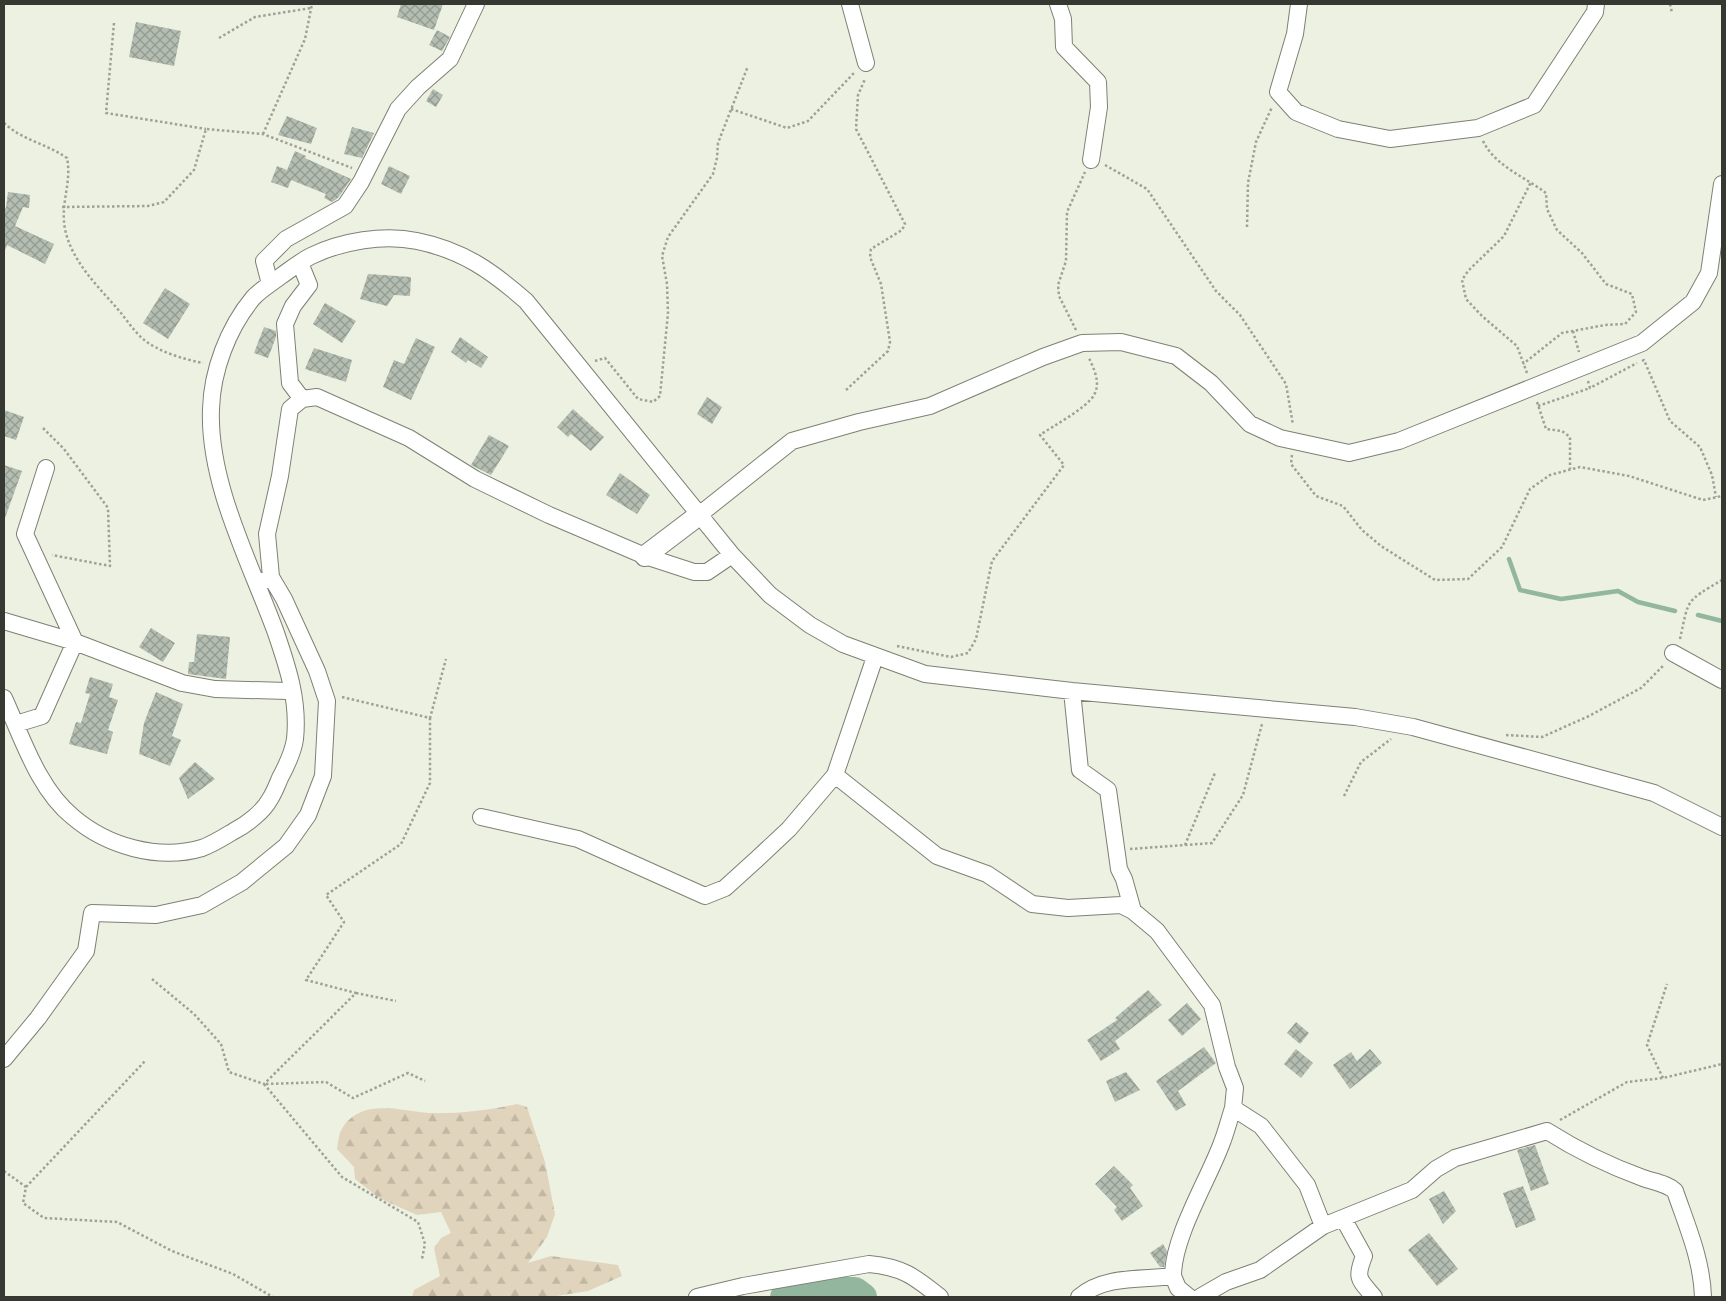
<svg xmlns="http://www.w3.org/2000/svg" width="1726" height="1301" viewBox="0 0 1726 1301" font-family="'PT Sans Narrow',sans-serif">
  <defs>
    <pattern id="forest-firs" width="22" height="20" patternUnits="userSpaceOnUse" patternTransform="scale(1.25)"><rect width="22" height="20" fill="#e1d4bc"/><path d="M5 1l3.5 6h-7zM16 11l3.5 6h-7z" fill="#c2b7a2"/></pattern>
    <pattern id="building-cross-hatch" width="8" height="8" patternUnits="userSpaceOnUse" patternTransform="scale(1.25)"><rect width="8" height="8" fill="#b4bdb1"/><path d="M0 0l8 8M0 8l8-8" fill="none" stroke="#939b91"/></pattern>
  </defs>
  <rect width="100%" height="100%" fill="#ecf1e2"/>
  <path fill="url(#forest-firs)" d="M 517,1104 L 527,1107 L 545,1162 L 555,1214 L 547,1237 L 528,1263 L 551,1256 L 618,1265 L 622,1276 L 588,1291 L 550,1297 L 412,1297 L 414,1290 L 440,1276 L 434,1248 L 441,1238 L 451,1233 L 441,1212 L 417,1215 L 379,1198 L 355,1179 L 354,1167 L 337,1149 C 338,1143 339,1132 343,1127 C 363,1098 400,1111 429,1113 C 459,1114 488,1110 517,1104 Z"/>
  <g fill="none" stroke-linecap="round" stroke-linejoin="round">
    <path stroke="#92b69e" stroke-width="4.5" d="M 1509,559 L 1520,590 L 1561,599 L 1618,591 L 1638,602 L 1675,611
      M 1698,615 L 1722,621"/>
    <path stroke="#92b69e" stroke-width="28" d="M 784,1297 L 829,1291 L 855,1291 L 863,1297"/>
  </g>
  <path fill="url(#building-cross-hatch)" d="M 401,4 L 443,4 L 434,30 L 397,17 Z
    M 136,22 L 181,31 L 174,66 L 129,57 Z
    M 437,30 L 450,37 L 442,51 L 429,45 Z
    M 433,89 L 443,95 L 436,107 L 426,101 Z
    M 287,116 L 317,128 L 311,144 L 278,135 Z
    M 352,127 L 374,133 L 362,158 L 344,154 Z
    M 295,151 L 306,156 L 305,158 L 351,179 L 338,198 L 332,202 L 324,198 L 326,194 L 291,180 L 288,188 L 271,182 L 277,166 L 287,170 Z
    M 389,166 L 410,176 L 401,194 L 381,184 Z
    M 8,192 L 30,195 L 29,208 L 23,207 L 15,226 L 54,244 L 45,264 L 7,245 L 4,253 L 4,207 L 6,208 Z
    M 368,274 L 411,277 L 410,296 L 394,295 L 387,306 L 360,299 Z
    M 165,288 L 190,304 L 168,339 L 143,323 Z
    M 325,303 L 356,321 L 342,343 L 313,324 Z
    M 264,327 L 276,331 L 276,337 L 268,358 L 254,353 Z
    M 460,337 L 488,357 L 481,368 L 468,360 L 466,363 L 451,352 Z
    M 416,338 L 435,347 L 411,400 L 383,387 L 394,360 L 404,364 Z
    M 314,348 L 352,360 L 346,382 L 305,369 Z
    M 707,397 L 722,407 L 712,424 L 697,414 Z
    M 573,409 L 604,437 L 591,451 L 571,434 L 568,437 L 557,427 Z
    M 4,410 L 24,417 L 16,440 L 4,436 Z
    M 489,435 L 509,446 L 491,475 L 471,465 Z
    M 4,465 L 22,471 L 5,518 L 4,518 Z
    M 620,473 L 650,495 L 637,514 L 606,495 Z
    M 151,628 L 175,643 L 163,662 L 139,647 Z
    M 197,634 L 230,637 L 226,679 L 188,674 L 189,662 L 194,662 Z
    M 90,677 L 113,684 L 109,697 L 118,700 L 108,730 L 113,732 L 107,754 L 69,744 L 76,722 L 81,723 L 90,694 L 85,693 Z
    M 156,692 L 183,704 L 172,736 L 181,740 L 170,766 L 139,754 L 144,723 Z
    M 195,762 L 215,779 L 188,799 L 179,778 Z
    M 1148,990 L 1162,1005 L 1115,1041 L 1120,1049 L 1101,1061 L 1087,1040 L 1117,1020 L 1115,1018 Z
    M 1187,1003 L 1201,1019 L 1182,1036 L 1168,1020 Z
    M 1296,1022 L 1309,1033 L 1300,1044 L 1287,1033 Z
    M 1204,1047 L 1216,1063 L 1178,1091 L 1186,1105 L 1176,1111 L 1156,1081 Z
    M 1296,1049 L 1313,1063 L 1301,1078 L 1284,1064 Z
    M 1370,1049 L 1382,1063 L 1350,1089 L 1333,1065 L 1351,1052 L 1357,1061 Z
    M 1126,1072 L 1140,1090 L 1115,1102 L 1106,1081 Z
    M 1535,1145 L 1549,1184 L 1531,1191 L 1517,1150 Z
    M 1114,1166 L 1133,1185 L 1130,1188 L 1143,1206 L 1122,1221 L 1114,1210 L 1117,1207 L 1095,1184 Z
    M 1523,1186 L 1536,1220 L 1516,1228 L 1503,1193 Z
    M 1444,1191 L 1456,1211 L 1443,1224 L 1429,1199 Z
    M 1429,1233 L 1458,1269 L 1437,1286 L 1408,1250 Z
    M 1163,1244 L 1167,1251 L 1164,1267 L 1160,1267 L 1150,1253 Z"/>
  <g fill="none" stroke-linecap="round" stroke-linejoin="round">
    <g stroke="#7d8173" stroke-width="18">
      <path id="minor" d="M 850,4 L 866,63
        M 1058,4 L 1063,19 L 1064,47 L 1098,82 L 1099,107 L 1091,160
        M 1299,4 L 1295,34 L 1278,92 L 1296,112 L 1338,129 L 1390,139 L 1478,128 L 1534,105 L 1595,12 L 1596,4
        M 300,263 L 309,285 L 293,306 L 285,324 L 290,383 L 302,399
        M 270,284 L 264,261 L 286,239 L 345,206 L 361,182 L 398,109 L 418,87 L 450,59 L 476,4
        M 699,515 L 792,441 L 859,422 L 930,406 L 1043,357 L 1082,343 L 1121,342 L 1176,356 L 1211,383 L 1250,424 L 1280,438 L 1349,453 L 1399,441 L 1642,343 L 1693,302 L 1709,273 L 1722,184
        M 262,581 L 271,577 L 267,534 L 280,476 L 290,409 L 302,399 L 317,397 L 409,438 L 475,479 L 549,515 L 645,556 L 694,572 L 707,572 L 732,555
        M 4,621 L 75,642 L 25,534 L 46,468
        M 1673,653 L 1722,680
        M 1072,691 L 1080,770 L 1108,790 L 1119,869 L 1124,879 L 1133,911
        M 4,698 C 22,737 38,789 73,817 C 107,846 158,861 202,848 C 213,844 224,837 234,831 C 247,824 263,812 270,799 C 274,793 277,785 280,778 C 287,765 293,753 295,739 C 299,701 288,668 276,633 C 251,564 208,484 211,409 C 212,371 228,328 253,298 C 260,290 272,283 281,276 C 291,269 301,261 311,256 C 342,241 384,234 417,241 C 462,250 492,271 526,301 L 732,555 L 770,595 L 810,625 L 843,644 L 925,674 L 1072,691 L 1355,717 L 1413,727 L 1654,793 L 1722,827
        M 16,724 L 42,716 L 75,642 L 182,683 L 215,689 L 287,691 L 292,688
        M 835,775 L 937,856 L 987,874 L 1032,904 L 1068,908 L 1121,905 L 1133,911 L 1157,931 L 1212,1005 L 1227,1067 L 1235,1088 L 1233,1108 L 1261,1126 L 1279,1149 L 1307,1185 L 1323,1226
        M 481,817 L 578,839 L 705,896 L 725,888 L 757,859 L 789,829 L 835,775 L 875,657
        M 4,1059 L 38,1018 L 86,951 L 92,913 L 156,915 L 202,905 L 242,882 L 286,846 L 308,815 L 323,776 L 327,701 L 317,671 L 284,599 L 271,577
        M 1343,1218 L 1364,1256 C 1355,1279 1359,1279 1374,1297
        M 1173,1276 C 1173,1237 1207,1182 1221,1145 C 1226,1133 1229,1120 1233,1108
        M 697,1297 L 743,1286 L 869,1264 C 903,1267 915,1277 940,1297
        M 1079,1297 C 1105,1275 1142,1280 1173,1276 L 1178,1288 L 1189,1297
        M 1200,1297 L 1226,1282 L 1260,1270 L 1323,1226 L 1412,1190 L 1436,1169 L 1455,1158 L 1547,1131 C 1577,1150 1610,1166 1643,1178 C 1654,1182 1666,1183 1675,1191 C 1687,1226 1702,1260 1703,1297"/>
    </g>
    <g stroke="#7d8173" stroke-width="22">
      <path id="major" d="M 645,556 L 699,515"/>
    </g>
    <path stroke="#9ea196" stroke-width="2.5" stroke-dasharray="2.5 2.5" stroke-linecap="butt" d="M 1670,4 L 1672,13
      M 114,23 L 106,113 L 206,129
      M 219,38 L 255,17 L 311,8
      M 731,109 L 787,128 L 808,121 L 854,73
      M 4,123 C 22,140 47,144 67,158 C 72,183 60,203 65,229 C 72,263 100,288 121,313 C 128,322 135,332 143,339 C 159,352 183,359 203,363
      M 263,134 L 305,39 L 312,4
      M 1483,141 C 1495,166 1525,177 1546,193 L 1547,209 L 1557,230 L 1582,253 L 1606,284 L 1632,294 L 1636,312 L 1625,324 L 1605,325 L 1562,333 L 1523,364
      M 1105,165 L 1147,189 L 1216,291 L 1240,315 L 1286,384 L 1293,425
      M 62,207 L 148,206 L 164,202 L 194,170 L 206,129 L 263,134 L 352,168
      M 1247,227 L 1248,183 L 1256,142 L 1272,107
      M 1076,330 L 1059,296 L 1058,285 L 1066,261 L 1067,212 L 1085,172
      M 1573,331 L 1579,352
      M 595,361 L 605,358 L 638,399 L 653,402 L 660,396 L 668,313 L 667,284 L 662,256 L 668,237 L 713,174 L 717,158 L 718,143 L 748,66
      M 1642,361 L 1644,360 L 1670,421 L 1700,447 L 1712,475 L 1716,497
      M 1527,373 L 1517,346 L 1482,316 L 1466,299 L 1462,280 L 1468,271 L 1504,236 L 1531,182
      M 1588,381 L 1590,388 L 1637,363
      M 846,390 L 888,351 L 890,342 L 881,284 L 870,257 L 871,249 L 902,230 L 905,224 L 856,129 L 858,95 L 865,79
      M 1537,402 L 1546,429 L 1562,431 L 1570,437 L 1570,469
      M 1538,406 L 1590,388
      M 43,428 L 64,449 L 108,508 L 110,566 L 52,555
      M 1292,455 L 1291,464 L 1316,496 L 1343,506 L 1362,530 L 1381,546 L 1435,580 L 1468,579 L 1502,547 L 1530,489 L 1550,475 L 1580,467 L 1629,476 L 1703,500 L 1722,496
      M 1680,639 C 1689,598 1685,602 1722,580
      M 897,646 L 951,657 L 968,653 L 976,639 L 992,561 L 1064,465 L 1040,435 C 1053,426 1087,408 1094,395 C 1101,383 1094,369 1089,358
      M 342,697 L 430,718 L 446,659
      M 1506,735 L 1542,737 L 1589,716 L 1641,688 L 1664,665
      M 1344,796 L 1361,762 L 1391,739
      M 1185,845 L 1212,843 L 1243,795 L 1262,724
      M 1130,849 L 1185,845 L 1215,773
      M 152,979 L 194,1014 L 221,1044 L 229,1072 L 264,1084 L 356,993 L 306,980 L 344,922 L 326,895 L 401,844 L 430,783 L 430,718
      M 356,993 L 396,1001
      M 1663,1078 L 1647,1045 L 1667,984
      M 264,1084 L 342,1177 L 418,1222 L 425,1244 L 422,1259
      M 266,1084 L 326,1082 L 353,1098 L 408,1073 L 425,1081
      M 1560,1120 L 1627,1082 L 1663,1078 L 1722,1064
      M 4,1171 L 26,1187 L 23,1203 L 44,1218 L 117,1222 L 172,1251 L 233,1274 L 273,1297
      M 26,1187 L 146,1060"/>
    <use href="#minor" stroke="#fff" stroke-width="16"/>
    <use href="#major" stroke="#fff" stroke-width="20"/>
  </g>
  <rect width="1726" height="1301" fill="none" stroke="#363832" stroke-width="10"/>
</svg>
